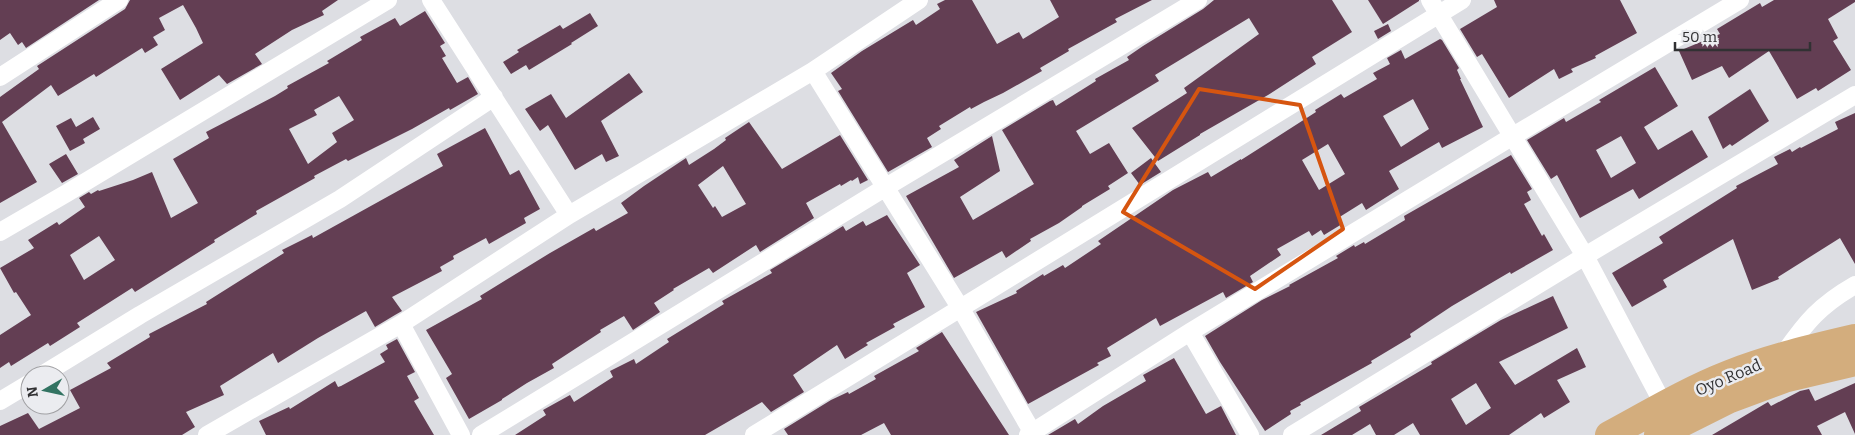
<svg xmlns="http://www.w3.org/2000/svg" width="1855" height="435" viewBox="0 0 1855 435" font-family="Bitter,serif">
  <rect width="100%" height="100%" fill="#dddee3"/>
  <path fill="#633e53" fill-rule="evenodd" d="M 0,0 L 99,0 L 26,48 L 22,42 L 18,45 L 10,33 L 0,40 Z
    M 130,0 L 338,0 L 322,11 L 324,15 L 292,30 L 255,54 L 262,64 L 227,84 L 219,75 L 180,100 L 161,69 L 203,43 L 196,28 L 183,5 L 159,18 L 165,30 L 153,37 L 158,45 L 145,53 L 142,48 L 96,77 L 94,74 L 58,96 L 51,85 L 2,122 L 37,182 L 0,203 L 0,97 L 39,69 L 37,66 L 125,9 Z
    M 945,0 L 972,0 L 997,44 L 1019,32 L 1023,39 L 1059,17 L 1050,0 L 1152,0 L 1115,19 L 1117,22 L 1068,49 L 1069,51 L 1040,68 L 1042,71 L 1003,93 L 984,102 L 984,101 L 984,102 L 971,109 L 970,107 L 939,126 L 941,129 L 927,138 L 932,147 L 888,172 L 838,91 L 842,89 L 831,73 L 862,51 L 913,20 L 916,25 L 940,9 L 937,4 Z
    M 1214,0 L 1332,0 L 1352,32 L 1312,57 L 1316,64 L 1268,95 L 1200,134 L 1200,135 L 1158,161 L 1132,128 L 1187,93 L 1184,88 L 1259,34 L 1249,18 L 1155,75 L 1159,81 L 1076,131 L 1090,154 L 1109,143 L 1128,173 L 1108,186 L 1110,189 L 1082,206 L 1082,207 L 1059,223 L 1030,239 L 1031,241 L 1006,258 L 1002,251 L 954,278 L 906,196 L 959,167 L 954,160 L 992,136 L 1000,171 L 960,197 L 973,220 L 1034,184 L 1002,130 L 1050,101 L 1053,100 L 1056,106 L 1096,81 L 1095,79 L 1129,60 L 1127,57 L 1143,46 L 1203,9 Z
    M 1368,0 L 1419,0 L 1419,1 L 1383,24 Z
    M 1494,0 L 1620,0 L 1637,33 L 1595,56 L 1596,58 L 1571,69 L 1573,72 L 1559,79 L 1554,69 L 1509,98 L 1482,54 L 1477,57 L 1460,29 L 1497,7 Z
    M 1774,0 L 1855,0 L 1855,2 L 1828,19 L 1838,38 L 1833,41 L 1851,70 L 1818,91 L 1816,88 L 1797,99 L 1769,51 L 1729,78 L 1722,66 L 1692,80 L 1679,51 L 1720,34 L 1717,29 L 1760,3 L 1762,7 Z
    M 425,11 L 445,43 L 440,46 L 446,56 L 442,58 L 457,83 L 468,77 L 478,94 L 450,110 L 449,108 L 412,129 L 348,161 L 346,159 L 314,176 L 315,178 L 256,211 L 257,214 L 214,240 L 215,242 L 135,292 L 132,288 L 77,323 L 80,327 L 50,346 L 48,343 L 11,366 L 9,362 L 0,368 L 0,335 L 31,315 L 16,292 L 14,293 L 0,268 L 34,248 L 28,240 L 57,222 L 59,225 L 85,207 L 79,198 L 89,192 L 91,194 L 98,190 L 99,191 L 133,180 L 152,172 L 171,218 L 198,203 L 173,159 L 209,138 L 206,132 L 275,96 L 288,88 L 287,86 L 329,63 L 327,61 L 362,40 L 360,37 L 395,18 L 400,26 ZM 339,96 L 354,120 L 332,133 L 337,142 L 308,164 L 289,129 L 317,115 L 314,110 ZM 99,236 L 115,260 L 84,280 L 70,255 Z
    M 590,13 L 598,26 L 571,43 L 572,44 L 529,70 L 526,65 L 511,74 L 503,62 L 519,52 L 517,50 L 560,25 L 563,29 Z
    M 1388,24 L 1391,31 L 1378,39 L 1374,31 Z
    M 1440,39 L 1442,40 L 1459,68 L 1457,70 L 1461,79 L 1460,79 L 1483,127 L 1442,148 L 1439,142 L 1389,171 L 1399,189 L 1366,210 L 1362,203 L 1338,218 L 1342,224 L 1324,235 L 1321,230 L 1312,236 L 1309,231 L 1277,249 L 1281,255 L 1250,276 L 1253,282 L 1226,298 L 1223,292 L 1160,326 L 1156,318 L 1107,348 L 1111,356 L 1097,363 L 1099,365 L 1028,404 L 976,312 L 1017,293 L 1016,291 L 1043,274 L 1044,276 L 1063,265 L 1065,268 L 1101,244 L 1098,241 L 1173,190 L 1208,172 L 1211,177 L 1241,159 L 1241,160 L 1316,112 L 1315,110 L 1341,94 L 1344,98 L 1377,79 L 1373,73 L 1390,64 L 1387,58 L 1401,50 L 1405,59 ZM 1413,99 L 1429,129 L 1401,147 L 1383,116 ZM 1328,144 L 1345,174 L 1319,190 L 1302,160 Z
    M 1655,67 L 1678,106 L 1644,127 L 1658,150 L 1692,130 L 1708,157 L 1639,199 L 1633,189 L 1580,218 L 1557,175 L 1551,179 L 1527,140 L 1564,118 L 1566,122 L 1601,102 L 1599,100 ZM 1621,136 L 1636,163 L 1611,178 L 1596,150 Z
    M 629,73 L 643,92 L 601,121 L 619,156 L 606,162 L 602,154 L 575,170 L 548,125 L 540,131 L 525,109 L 551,94 L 566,118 Z
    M 1750,89 L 1769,121 L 1732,146 L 1730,144 L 1723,149 L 1708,117 Z
    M 1855,113 L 1855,264 L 1840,238 L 1778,277 L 1779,279 L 1752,290 L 1733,239 L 1663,280 L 1667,287 L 1632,307 L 1612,273 L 1663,243 L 1659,237 L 1737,188 L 1736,186 L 1778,164 L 1774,157 L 1790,149 L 1792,152 L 1800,147 L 1801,148 L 1838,129 L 1835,122 Z
    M 93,117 L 100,129 L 83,139 L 85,143 L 70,151 L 56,126 L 71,118 L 76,127 Z
    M 749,122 L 782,169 L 840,135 L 868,180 L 860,184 L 858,177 L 852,181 L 851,180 L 841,186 L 840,184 L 806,203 L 814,218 L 760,252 L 756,245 L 713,273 L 709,268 L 673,289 L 674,290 L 654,303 L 660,312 L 633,330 L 624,316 L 600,330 L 601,332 L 552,364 L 554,368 L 527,383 L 502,399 L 502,400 L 469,419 L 446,378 L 452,374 L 426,330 L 482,299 L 480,296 L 550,253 L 594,228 L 596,231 L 628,213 L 621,203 L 644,186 L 686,158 L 689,165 L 714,149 L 726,140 L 725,138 ZM 723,166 L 746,204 L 722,217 L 715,206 L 713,208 L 698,185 Z
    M 485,128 L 510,175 L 519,170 L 540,209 L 524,218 L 526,223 L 489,244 L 486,238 L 453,256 L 454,259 L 440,267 L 442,271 L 392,297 L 402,311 L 395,315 L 375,327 L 366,311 L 318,338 L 278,363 L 273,353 L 220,386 L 224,395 L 186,412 L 195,427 L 182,435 L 0,435 L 0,426 L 28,413 L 39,429 L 80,408 L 70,390 L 111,368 L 107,363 L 150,337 L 149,334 L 207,304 L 206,302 L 284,253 L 282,250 L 312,235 L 313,238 L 443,166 L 437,154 Z
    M 66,154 L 78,174 L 62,183 L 49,164 Z
    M 1511,155 L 1532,189 L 1527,192 L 1531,200 L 1524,204 L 1542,236 L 1544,234 L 1553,250 L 1511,274 L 1510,272 L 1452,306 L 1410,334 L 1411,337 L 1371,361 L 1372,363 L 1300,403 L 1301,405 L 1290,411 L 1291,414 L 1265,431 L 1220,362 L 1205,336 L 1262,300 L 1290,286 L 1289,285 L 1338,258 L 1336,256 L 1354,245 L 1355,247 L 1364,242 L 1365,244 L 1405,220 L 1404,216 Z
    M 1151,158 L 1161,172 L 1140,185 L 1131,173 Z
    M 887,215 L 920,265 L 907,273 L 925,307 L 893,324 L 895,327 L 866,343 L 868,345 L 845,359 L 837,345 L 793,375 L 804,392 L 771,412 L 762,402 L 705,435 L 515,435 L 546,415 L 543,410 L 570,395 L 574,402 L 613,377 L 610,371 L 634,359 L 636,364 L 669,342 L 667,339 L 724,304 L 722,301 L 772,273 L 770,270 L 825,237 L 843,226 L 846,231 L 863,221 L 866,226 Z
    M 1553,296 L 1568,328 L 1499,362 L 1515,385 L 1577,348 L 1586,367 L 1557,380 L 1570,402 L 1544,418 L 1541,413 L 1509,435 L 1420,435 L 1413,423 L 1394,435 L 1376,435 L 1370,424 L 1352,435 L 1321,435 L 1361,411 L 1359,407 L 1432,364 L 1431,362 L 1501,320 ZM 1476,383 L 1491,408 L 1466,425 L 1451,399 Z
    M 942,332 L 1009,435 L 891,435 L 884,423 L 861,435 L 788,435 L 784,429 L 831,400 L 848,392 L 849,394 L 876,379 L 874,376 L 919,351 L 916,348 Z
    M 397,339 L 415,372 L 407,376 L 419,398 L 414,401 L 434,435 L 266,435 L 259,421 L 289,407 L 290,409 L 335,381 L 338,387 L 341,386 L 385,362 L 380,354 L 388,349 L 386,345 Z
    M 1174,358 L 1206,414 L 1221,406 L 1236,435 L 1048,435 L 1075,419 L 1078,424 L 1103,406 L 1146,381 L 1143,375 Z
    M 1855,383 L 1855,434 L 1845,412 L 1817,426 L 1822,435 L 1712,435 L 1768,402 L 1771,406 L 1800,391 L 1809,389 L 1815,401 Z"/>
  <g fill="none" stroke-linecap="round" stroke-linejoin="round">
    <path stroke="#fff" stroke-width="18" d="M 431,0 L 569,215
      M 1430,0 L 1585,256 L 1668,413
      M 813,71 L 961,309 L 1034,435
      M 0,77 L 119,0
      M 0,232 L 67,193 L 388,0
      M 401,324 L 461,435
      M 1190,332 L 1250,435
      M 1783,355 C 1806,322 1820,305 1855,285
      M 42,375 L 140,315 L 340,199 L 494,97
      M 0,401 L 30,383
      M 207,435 L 401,324 L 569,215 L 813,71 L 919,0
      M 481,435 L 886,187 L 1198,0
      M 754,435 L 1462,0
      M 1028,435 L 1190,332 L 1513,136 L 1740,0
      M 1292,435 L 1585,256 L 1855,95"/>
    <path stroke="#d3ad7d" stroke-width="28" d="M 1609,435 C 1648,414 1688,390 1729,374 C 1770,358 1812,348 1855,338
      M 1658,435 L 1730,399 L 1784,379 L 1855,362"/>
  </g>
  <path fill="none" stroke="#d65510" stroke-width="4" stroke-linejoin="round" d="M 1199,89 L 1300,105 L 1343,229 L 1255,289 L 1123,212 Z"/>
  <g text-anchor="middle" stroke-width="5" stroke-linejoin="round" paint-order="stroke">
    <g font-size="16" fill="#313133" stroke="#ebecf0">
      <text transform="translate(1728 377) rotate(-23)" y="6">Oyo Road</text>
    </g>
  </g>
  <g transform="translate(45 390) rotate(261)"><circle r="24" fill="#ebecf0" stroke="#a1a1a4"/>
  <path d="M0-4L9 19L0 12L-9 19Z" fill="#327362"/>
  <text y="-8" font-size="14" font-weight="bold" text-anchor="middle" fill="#313133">N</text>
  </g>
  <path d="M1675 42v8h135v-8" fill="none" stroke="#313133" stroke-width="2.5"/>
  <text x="1682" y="42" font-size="15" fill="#313133" stroke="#ebecf0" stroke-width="4" paint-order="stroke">50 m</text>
</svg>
